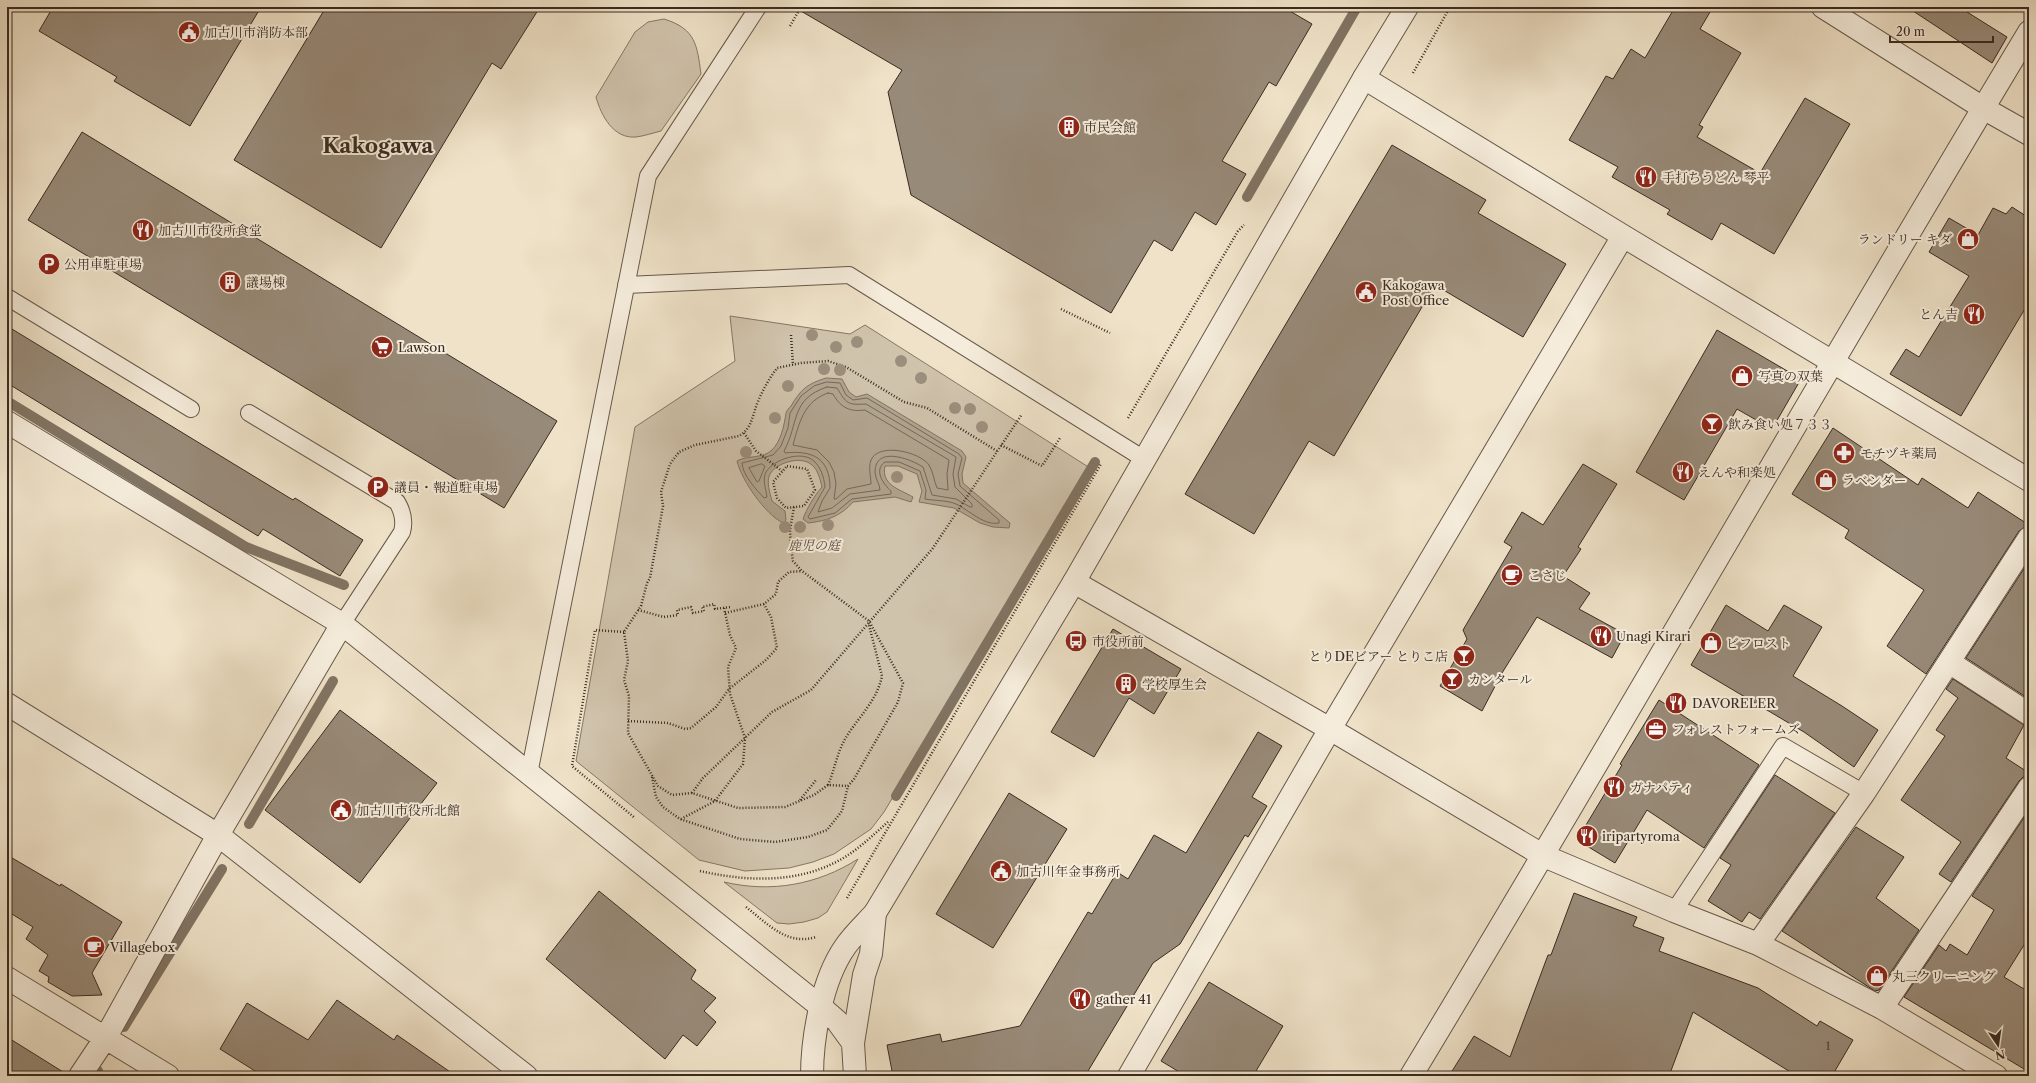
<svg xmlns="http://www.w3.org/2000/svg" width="2036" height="1083" viewBox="0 0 2036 1083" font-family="'Libre Caslon Text','Noto Serif JP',serif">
  <rect width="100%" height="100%" fill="#efe2c8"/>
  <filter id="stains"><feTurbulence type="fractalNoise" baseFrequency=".005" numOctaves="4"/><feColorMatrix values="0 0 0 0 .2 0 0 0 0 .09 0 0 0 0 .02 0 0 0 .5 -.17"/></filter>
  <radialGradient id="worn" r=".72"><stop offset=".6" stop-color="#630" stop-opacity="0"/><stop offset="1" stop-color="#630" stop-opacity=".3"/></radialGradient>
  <path fill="#d0c3ac" stroke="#857766" d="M 664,19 C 696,29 697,45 701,74 L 661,131 C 653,133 644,136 636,137 C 613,139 601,115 596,97 L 635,32 L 648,22 Z
    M 730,316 L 850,334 L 865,325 L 1090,468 L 884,812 L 871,829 L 834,854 L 813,862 L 789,868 L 745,871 L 699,860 L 576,761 L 635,427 L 735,361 Z
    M 858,859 L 827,912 L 818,918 L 804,922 L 789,924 L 777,923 L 724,882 C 771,893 817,885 858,859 Z"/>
  <path fill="#b1a48f" stroke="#817463" d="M 826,378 L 842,379 L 849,392 L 856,397 L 867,394 L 962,451 L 966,457 L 962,474 L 963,483 L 1010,523 L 1009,528 L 993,527 L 980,523 L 954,508 L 919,502 L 922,491 L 917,474 L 898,466 L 885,466 C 881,485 899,489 913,497 L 911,502 L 895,497 L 853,502 C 841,516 827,521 808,523 L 803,519 C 807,508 814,496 822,487 C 820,479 818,470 812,465 C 801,455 776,463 770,474 C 766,482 770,493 772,501 L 785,511 L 786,520 L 783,523 C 765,514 742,481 737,461 C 747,455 763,459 772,450 C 781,441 784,426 786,413 C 787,410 789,408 791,406 C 801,389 807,384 826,378 Z"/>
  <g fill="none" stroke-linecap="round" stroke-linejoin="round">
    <path stroke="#766858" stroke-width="1" d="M 827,382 L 840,383 L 846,395 L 853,400 L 867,398 L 959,454 L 962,458 L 958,474 L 960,486 L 999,520 L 999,523 C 984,526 969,510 956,504 C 947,500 936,501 925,499 L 926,490 L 920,471 L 899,462 L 885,462 C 873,470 884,485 891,491 L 891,494 L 852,499 L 835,513 L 810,519 L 808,517 L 825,487 C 824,477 821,468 814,461 C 802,450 774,459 766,472 C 762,480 766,489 767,497 L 764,498 C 756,489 743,476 742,463 L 773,455 L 781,446 L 788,428 L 790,413 L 801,396 L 814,386 Z
      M 827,387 L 837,388 C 847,404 847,405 866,404 L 956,457 L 953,474 L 955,487 L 972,504 L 972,507 L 970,507 L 956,499 L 932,495 L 923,467 C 909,458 875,446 875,472 C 875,479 880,484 880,490 L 850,494 L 832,508 L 818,512 L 822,501 L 830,488 C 830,458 812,450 785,453 L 784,451 C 799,424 790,399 827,387 Z
      M 828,393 L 833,394 C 841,408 850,412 865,410 L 949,460 L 947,474 L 948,490 L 937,488 C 934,481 933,471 929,465 C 920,452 879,442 871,460 C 868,469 871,476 871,484 L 847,489 L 836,499 L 834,499 L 836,484 L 834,472 L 829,462 L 817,450 L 793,445 C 799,423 804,401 828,393 Z
      M 762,464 L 765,466 L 759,481 L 757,482 L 749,468 Z"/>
    <path stroke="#817463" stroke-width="10" d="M 1247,197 L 1357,7
      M 7,401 L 246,547 L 344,585
      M 896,796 L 1095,462
      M 249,824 L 333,681
      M 124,1027 L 222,869
      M 96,1076 L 98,1071"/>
  </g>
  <path fill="#988a78" stroke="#3a2b21" d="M 53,7 L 261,7 L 190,126 L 114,81 L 117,77 L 39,31 Z
    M 326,7 L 540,7 L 501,69 L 492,63 L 381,248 L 234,160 Z
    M 794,7 L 1283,7 L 1312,24 L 1276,86 L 1269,82 L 1222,161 L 1246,174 L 1216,225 L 1195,212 L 1172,251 L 1154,240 L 1111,313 L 911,195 L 888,92 L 902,70 Z
    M 1675,7 L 1713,7 L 1700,29 L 1741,53 L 1699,125 L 1703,127 L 1697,137 L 1760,173 L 1805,98 L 1850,124 L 1774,254 L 1721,223 L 1712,240 L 1667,214 L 1670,210 L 1612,177 L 1618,167 L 1569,140 L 1606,76 L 1613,79 L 1631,49 L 1645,58 Z
    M 1907,7 L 1959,7 L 2007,37 L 1992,63 Z
    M 82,132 L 557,421 L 504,508 L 28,220 Z
    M 1392,145 L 1486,200 L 1478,213 L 1566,264 L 1523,337 L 1435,285 L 1334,456 L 1309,441 L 1254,534 L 1185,494 Z
    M 2012,207 L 2029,218 L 2029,302 L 1961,416 L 1890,374 L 1906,349 L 1919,357 L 1969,276 L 1929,252 L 1949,218 L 1978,235 L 1993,208 L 2006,214 Z
    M 7,326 L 293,500 L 295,498 L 363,540 L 340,576 L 263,529 L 258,536 L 7,383 Z
    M 1717,330 L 1801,379 L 1772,429 L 1737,409 L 1684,500 L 1636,472 Z
    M 1833,428 L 1918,485 L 1922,478 L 1968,508 L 1978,492 L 2029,525 L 2019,531 L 1926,674 L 1887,646 L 1924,590 L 1845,538 L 1849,530 L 1792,494 Z
    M 1583,464 L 1617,484 L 1578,547 L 1581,549 L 1563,576 L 1590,593 L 1579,609 L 1625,634 L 1612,658 L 1537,617 L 1502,673 L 1482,711 L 1440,686 L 1467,639 L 1463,630 L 1512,547 L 1504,542 L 1522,512 L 1543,525 Z
    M 2029,561 L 2029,699 L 1966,658 Z
    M 1726,605 L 1768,631 L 1784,605 L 1822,627 L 1793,676 L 1842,706 L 1878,730 L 1854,767 L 1804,732 L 1691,665 Z
    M 1113,629 L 1181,669 L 1154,714 L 1129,698 L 1094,757 L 1051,732 Z
    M 1953,679 L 2024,725 L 2006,758 L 2029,773 L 2029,776 L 2023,777 L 2019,781 L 1951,882 L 1939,874 L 1961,842 L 1901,800 L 1945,736 L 1936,730 L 1958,698 L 1946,689 Z
    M 1659,700 L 1759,765 L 1704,848 L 1647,810 L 1615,863 L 1577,840 L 1622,765 L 1620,764 Z
    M 340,710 L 437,783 L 360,883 L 265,810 Z
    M 1258,732 L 1282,746 L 1252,797 L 1267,806 L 1248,837 L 1245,835 L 1180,944 L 1153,963 L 1085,1076 L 893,1076 L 887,1045 L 940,1034 L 942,1042 L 1020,1026 L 1088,912 L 1092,914 L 1117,872 L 1128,879 L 1154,835 L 1186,853 Z
    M 1775,775 L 1835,813 L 1760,919 L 1749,912 L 1742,922 L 1708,901 L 1731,865 L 1720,858 Z
    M 1009,793 L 1067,829 L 993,948 L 936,914 Z
    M 2029,810 L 2029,937 L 2004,977 L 2029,992 L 2029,1072 L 1904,997 L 1939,945 L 1946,951 L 1950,944 L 1967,955 L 1994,910 L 1972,896 Z
    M 1856,827 L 1904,857 L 1876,898 L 1919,930 L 1879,990 L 1875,991 L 1782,931 Z
    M 7,855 L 60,886 L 61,884 L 122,922 L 92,973 L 102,995 L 72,996 L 48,982 L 49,977 L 39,971 L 48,955 L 26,939 L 33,927 L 7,911 Z
    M 599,891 L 696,970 L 691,979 L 716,998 L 704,1011 L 716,1022 L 697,1046 L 683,1035 L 665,1059 L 546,959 Z
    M 1574,893 L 1637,917 L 1633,926 L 1664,938 L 1659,951 L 1758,988 L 1817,1026 L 1820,1021 L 1853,1040 L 1832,1076 L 1797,1076 L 1693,1012 L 1669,1076 L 1449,1076 L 1474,1036 L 1510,1057 L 1548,955 L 1551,955 Z
    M 1209,982 L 1283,1026 L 1253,1076 L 1186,1076 L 1161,1061 Z
    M 337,1000 L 394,1040 L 397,1035 L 456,1076 L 263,1076 L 220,1049 L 247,1003 L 308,1040 Z
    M 7,1037 L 68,1075 L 68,1076 L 7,1076 Z"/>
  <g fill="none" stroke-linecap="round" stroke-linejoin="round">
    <g stroke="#67594b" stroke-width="18">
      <path id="service" d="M 626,285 L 849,275 L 1144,459
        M 7,297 L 191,409
        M 249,413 L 397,502 C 403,512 405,521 402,532 L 342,624
        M 529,774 L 648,176 L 758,7
        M 1674,911 L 1783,746 L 1864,793"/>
    </g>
    <g stroke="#67594b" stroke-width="24">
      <path id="minor" d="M 1823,7 L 1983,108 L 2029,134
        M 1364,78 L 1623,236 L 2029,480
        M 1074,582 L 1330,729 L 1544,856 L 1674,911 L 1758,944 L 1882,1008 L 1996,1076
        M 1949,662 L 2029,714
        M 7,704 L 218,835 L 526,1076
        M 1758,944 L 1864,793 L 2029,538
        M 7,978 L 168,1076
        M 821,1007 L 837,1021 L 853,1043
        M 1882,1008 L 2029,788
        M 80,1076 L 106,1037 L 218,835 L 342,624
        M 812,1076 C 812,1037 822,980 845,947 C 853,935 865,924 875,913
        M 855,1076 L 853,1043 L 864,975 L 871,954 L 875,913
        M 1129,1076 L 1330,729 L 1623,236
        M 1411,1076 C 1620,730 1820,378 2029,32"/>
    </g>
    <g stroke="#67594b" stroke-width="24">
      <path id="tertiary" d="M 7,422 L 342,624 L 821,1007
        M 875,913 L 1074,582 L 1364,78 L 1407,7"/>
    </g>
    <path stroke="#3a2b21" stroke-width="2.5" stroke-dasharray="1 2" stroke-linecap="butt" d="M 790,26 L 801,7
      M 1413,73 L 1450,7
      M 1061,309 L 1110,333
      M 791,335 L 793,365
      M 1128,418 L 1238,231 L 1244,225
      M 744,433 L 756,451 L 782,471
      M 1001,445 L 1042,466 L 1060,438 L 1061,439
      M 787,466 L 807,469 L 815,490 L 804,506 L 786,508 L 777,498 L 773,482 Z
      M 794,507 L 790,530 L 791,548 L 793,561 L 802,571 L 869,621 L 903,683 L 898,702 L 854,779 L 848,786 L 828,785 L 814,795 L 785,807 L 738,808 L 692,793 L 672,795 L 658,786 L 628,733 L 629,696 L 624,680 L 628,661 L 624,632 L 641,606 L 647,583 L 650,578 L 663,506 L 661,492 L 670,464 L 679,452 L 695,445 L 739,436 C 752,428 752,417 757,404 C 762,391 769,379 777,368 L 801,363 L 828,361 L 846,367 L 904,402 L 927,408 L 997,451
      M 638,610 L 664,617 L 678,615 L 677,610 L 691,607 L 693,613 L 704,611 L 702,607 L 714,604 L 715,609 L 730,607
      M 725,613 L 764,604 L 776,594 L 778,582 L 789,572 L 802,571
      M 624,632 L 595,630 L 572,766 L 635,818
      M 628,721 L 668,723 L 685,729 L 691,728 L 716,707 L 729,689 L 766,660 L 777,648 L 771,617 L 764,604
      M 652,777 L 656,797 L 663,807 L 680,819 L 740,839 L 775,842 L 808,837 L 827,830 L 842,811 L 848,786
      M 828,785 C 834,771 837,754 844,741 C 856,719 877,702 882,676 L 869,625
      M 692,793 L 703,778 L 772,712 L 811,690 L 933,548 L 1022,414
      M 800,800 L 816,780
      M 681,819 L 715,801 L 743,764 L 745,738 L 730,694 L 728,667 L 736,648 L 730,635 L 724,608
      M 700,871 C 744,881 794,884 836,862 C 856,852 872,836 889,821
      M 847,898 L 1101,464
      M 746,907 C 768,924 787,946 816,937"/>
    <use href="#service" stroke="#f5ecdb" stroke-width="16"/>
    <use href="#minor" stroke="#f5ecdb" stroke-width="22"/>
    <use href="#tertiary" stroke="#f5ecdb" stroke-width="22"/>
  </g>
  <g fill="#9c8e7c">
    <circle cx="812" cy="335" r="6"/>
    <circle cx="857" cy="342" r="6"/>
    <circle cx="836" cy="347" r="6"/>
    <circle cx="901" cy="361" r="6"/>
    <circle cx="824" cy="369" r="6"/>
    <circle cx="840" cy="370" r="6"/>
    <circle cx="921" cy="378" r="6"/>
    <circle cx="788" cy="386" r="6"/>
    <circle cx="955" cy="408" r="6"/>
    <circle cx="970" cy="409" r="6"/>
    <circle cx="775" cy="418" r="6"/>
    <circle cx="982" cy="427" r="6"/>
    <circle cx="746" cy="452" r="6"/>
    <circle cx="897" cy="477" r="6"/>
    <circle cx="828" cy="525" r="6"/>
    <circle cx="785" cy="527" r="6"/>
    <circle cx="800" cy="527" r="6"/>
  </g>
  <defs>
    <g id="civic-disc" transform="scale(1.15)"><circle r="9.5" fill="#8f2418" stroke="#f5ecdb"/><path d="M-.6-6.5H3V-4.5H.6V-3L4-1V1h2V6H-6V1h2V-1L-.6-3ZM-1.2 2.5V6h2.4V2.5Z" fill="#fff"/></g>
    <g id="building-disc" transform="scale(1.15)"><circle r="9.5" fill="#8f2418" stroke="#f5ecdb"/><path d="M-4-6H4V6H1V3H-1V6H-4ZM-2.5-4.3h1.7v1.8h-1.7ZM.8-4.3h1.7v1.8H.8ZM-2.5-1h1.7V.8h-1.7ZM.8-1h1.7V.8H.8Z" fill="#fff"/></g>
    <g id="restaurant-disc" transform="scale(1.15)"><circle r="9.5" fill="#8f2418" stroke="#f5ecdb"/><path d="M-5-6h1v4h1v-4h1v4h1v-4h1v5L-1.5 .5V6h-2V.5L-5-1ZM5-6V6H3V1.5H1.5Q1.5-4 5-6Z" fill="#fff"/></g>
    <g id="shop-disc" transform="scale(1.15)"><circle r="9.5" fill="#8f2418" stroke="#f5ecdb"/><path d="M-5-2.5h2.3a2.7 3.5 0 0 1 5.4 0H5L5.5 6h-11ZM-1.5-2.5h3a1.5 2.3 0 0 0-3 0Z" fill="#fff"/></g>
    <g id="parking-disc" transform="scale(1.15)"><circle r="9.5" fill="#8f2418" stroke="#f5ecdb"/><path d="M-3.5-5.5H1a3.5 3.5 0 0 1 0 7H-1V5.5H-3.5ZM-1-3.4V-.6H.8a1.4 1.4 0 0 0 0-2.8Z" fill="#fff"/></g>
    <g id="supermarket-disc" transform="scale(1.15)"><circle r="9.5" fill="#8f2418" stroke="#f5ecdb"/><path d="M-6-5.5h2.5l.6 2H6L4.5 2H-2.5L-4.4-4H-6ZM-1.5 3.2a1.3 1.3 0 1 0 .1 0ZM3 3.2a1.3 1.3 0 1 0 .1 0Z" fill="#fff"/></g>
    <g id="bar-disc" transform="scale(1.15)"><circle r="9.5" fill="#8f2418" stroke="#f5ecdb"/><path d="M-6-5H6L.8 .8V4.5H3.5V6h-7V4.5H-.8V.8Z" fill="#fff"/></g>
    <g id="pharmacy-disc" transform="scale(1.15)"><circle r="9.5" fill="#8f2418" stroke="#f5ecdb"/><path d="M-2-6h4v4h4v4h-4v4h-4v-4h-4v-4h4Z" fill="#fff"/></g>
    <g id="cafe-disc" transform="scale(1.15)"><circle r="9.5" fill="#8f2418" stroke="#f5ecdb"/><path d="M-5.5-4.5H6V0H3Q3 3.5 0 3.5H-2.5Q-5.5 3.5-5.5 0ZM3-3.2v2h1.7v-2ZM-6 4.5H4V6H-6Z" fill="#fff"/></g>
    <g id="bus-disc" transform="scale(1.15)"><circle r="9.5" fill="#8f2418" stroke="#f5ecdb"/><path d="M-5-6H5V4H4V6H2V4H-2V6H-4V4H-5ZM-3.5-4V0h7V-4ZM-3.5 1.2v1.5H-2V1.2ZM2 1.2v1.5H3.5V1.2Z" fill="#fff"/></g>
    <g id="office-disc" transform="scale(1.15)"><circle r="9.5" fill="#8f2418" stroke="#f5ecdb"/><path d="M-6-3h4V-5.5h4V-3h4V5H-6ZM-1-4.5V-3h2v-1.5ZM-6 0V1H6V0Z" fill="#fff"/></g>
  </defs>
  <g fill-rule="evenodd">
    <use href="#civic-disc" x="189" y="32"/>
    <use href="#building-disc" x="1069" y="127"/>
    <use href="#restaurant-disc" x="1646" y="177"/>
    <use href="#restaurant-disc" x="143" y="230"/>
    <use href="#shop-disc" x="1968" y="239"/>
    <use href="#parking-disc" x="49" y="264"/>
    <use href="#building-disc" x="230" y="282"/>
    <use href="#civic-disc" x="1366" y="292"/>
    <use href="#restaurant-disc" x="1974" y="314"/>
    <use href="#supermarket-disc" x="382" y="347"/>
    <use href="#shop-disc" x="1742" y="376"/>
    <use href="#bar-disc" x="1712" y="424"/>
    <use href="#pharmacy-disc" x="1844" y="453"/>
    <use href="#restaurant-disc" x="1683" y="472"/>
    <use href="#shop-disc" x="1826" y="480"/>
    <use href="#parking-disc" x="378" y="487"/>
    <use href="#cafe-disc" x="1512" y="575"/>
    <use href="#restaurant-disc" x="1601" y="636"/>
    <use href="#bus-disc" x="1076" y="641"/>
    <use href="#shop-disc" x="1711" y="643"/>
    <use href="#bar-disc" x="1464" y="656"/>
    <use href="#bar-disc" x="1452" y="679"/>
    <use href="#building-disc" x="1126" y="684"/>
    <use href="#restaurant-disc" x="1676" y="703"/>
    <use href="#office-disc" x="1656" y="729"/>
    <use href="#restaurant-disc" x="1614" y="787"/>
    <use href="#civic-disc" x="341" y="810"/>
    <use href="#restaurant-disc" x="1587" y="836"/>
    <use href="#civic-disc" x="1001" y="871"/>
    <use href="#cafe-disc" x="94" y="947"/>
    <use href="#shop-disc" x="1877" y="976"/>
    <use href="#restaurant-disc" x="1080" y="999"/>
  </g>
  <g text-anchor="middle" stroke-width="4" stroke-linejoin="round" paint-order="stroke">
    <g font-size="11" fill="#524337">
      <text x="1828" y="1050">1</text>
    </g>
    <g font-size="13" fill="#3a2b21" stroke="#f5ecdb" text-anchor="start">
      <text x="204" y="37">加古川市消防本部</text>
      <text x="1084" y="132">市民会館</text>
      <text x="1662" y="182">手打ちうどん 琴平</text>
      <text x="158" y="235">加古川市役所食堂</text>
      <text x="1952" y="244" text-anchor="end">ランドリー キダ</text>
      <text x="64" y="269">公用車駐車場</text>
      <text x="246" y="287">議場棟</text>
      <text x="1382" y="290">Kakogawa<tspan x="1382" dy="15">Post Office</tspan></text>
      <text x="1958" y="319" text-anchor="end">とん吉</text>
      <text x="398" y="352">Lawson</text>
      <text x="1758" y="381">写真の双葉</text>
      <text x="1728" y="429">飲み食い処７３３</text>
      <text x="1860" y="458">モチヅキ薬局</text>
      <text x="1698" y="477">えんや和楽処</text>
      <text x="1842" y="485">ラベンダー</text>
      <text x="394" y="492">議員・報道駐車場</text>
      <text x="1528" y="580">こさじ</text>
      <text x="1616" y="641">Unagi Kirari</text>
      <text x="1092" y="646">市役所前</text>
      <text x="1726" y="648">ビフロスト</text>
      <text x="1448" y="661" text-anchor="end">とりDEビアー とりこ店</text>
      <text x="1468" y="684">カンタール</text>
      <text x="1142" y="689">学校厚生会</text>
      <text x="1692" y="708">DAVORELER</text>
      <text x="1672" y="734">フォレストフォームズ</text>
      <text x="1630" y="792">ガナパティ</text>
      <text x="356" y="815">加古川市役所北館</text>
      <text x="1602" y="841">iripartyroma</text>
      <text x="1016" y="876">加古川年金事務所</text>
      <text x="110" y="952">Villagebox</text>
      <text x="1892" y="981">丸三クリーニング</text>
      <text x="1096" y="1004">gather 41</text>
    </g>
    <g font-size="13" font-style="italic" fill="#58493d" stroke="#f5ecdb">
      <text x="814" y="550">鹿児の庭</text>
    </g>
    <g font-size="21" font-weight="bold" fill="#3a2b21" stroke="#f5ecdb">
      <text x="378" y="153">Kakogawa</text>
    </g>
  </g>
  <rect width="2036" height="1083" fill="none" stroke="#efe2c8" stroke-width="24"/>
  <rect x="8" y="8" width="2020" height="1067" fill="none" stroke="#3a2b21" stroke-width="2"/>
  <rect x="12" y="12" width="2012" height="1059" fill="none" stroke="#3a2b21"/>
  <g transform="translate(1998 1045) rotate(167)" stroke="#f5ecdb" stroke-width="3" paint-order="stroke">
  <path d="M0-3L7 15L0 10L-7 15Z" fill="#3a2b21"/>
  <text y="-6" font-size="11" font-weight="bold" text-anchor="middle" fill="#3a2b21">N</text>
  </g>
  <path d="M1890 36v6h103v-6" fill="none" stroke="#3a2b21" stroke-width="2"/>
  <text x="1896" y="36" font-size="12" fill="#3a2b21" stroke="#f5ecdb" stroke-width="3" paint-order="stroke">20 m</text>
  <rect width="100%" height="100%" filter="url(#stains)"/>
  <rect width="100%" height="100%" fill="url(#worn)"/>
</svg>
